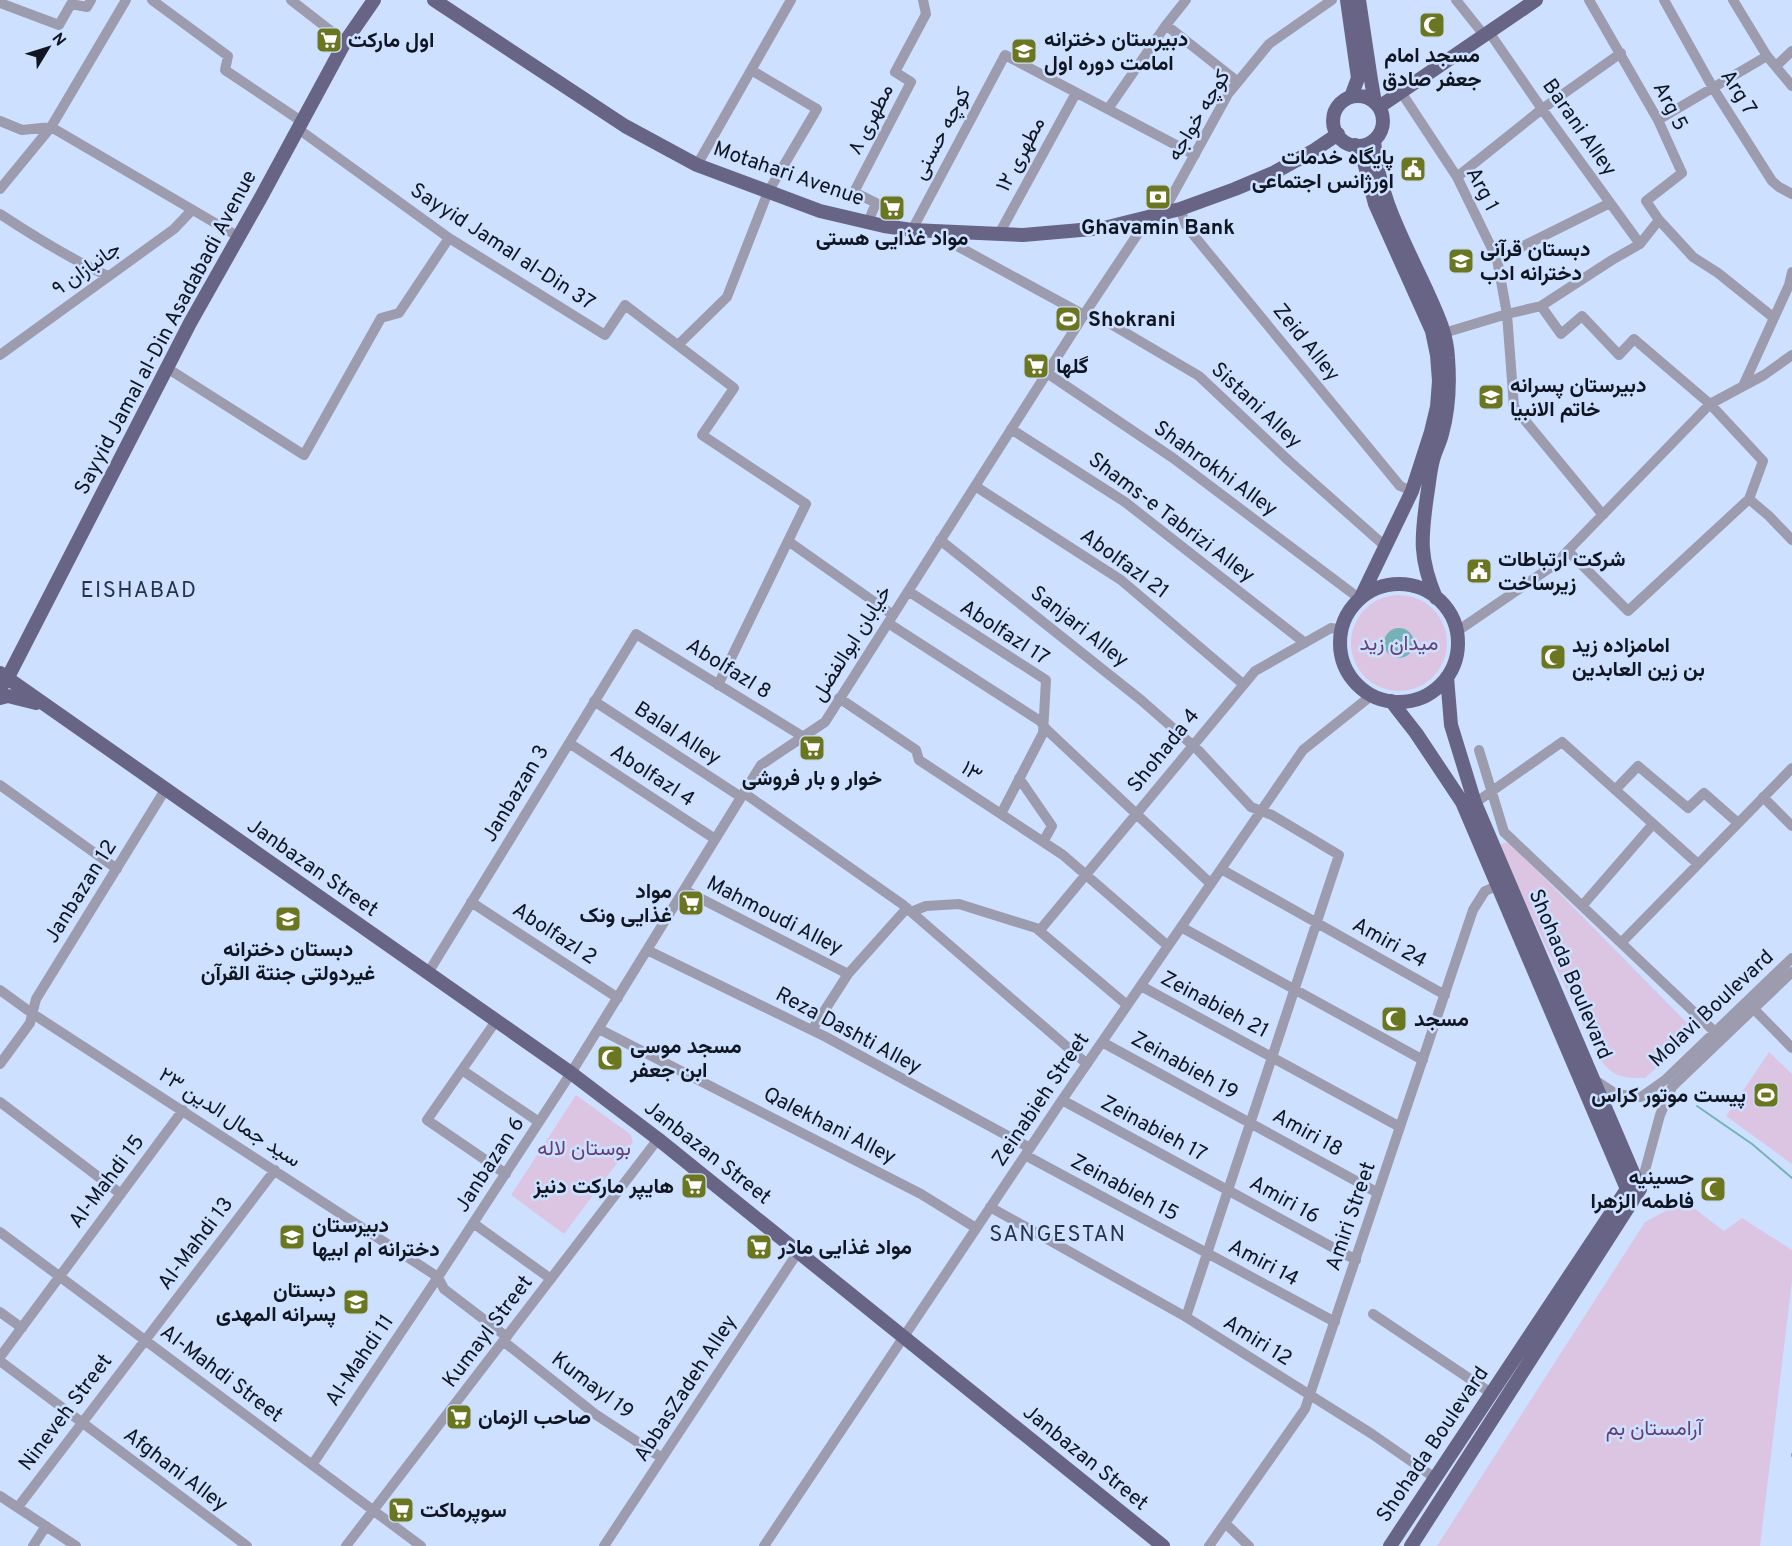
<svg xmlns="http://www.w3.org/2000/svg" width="1792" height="1546" viewBox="0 0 1792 1546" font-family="Overpass,Vazirmatn,sans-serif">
  <rect width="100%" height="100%" fill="#cde0ff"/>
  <path fill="#dcc5e3" d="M1351 643a48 48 0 1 1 96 0a48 48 0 1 1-96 0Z
    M 1509,842 L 1696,1032 L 1645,1078 C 1621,1078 1612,1077 1598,1056 L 1498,845 Z
    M 1769,1052 L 1792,1074 L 1792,1164 L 1726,1116 Z
    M 576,1095 L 630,1134 L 633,1142 L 564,1234 L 511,1195 Z
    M 1686,1200 L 1687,1203 L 1724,1231 L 1742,1218 L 1792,1250 L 1792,1281 L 1760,1546 L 1437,1546 L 1645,1222 Z"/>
  <path fill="#75b2b6" d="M1384 643a15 15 0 1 1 30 0a15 15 0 1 1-30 0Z"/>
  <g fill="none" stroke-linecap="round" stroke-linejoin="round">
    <path stroke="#75b2b6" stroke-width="2" d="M 1697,1106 L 1752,1144 L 1792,1178
      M 1792,1454 L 1792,1456"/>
    <path stroke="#9d9caf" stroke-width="10" d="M 152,0 L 228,56 L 225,70 L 301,121
      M 291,0 L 345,42
      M 1456,0 L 1484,35
      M 1589,0 L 1658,120 L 1682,173 L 1646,201 L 1659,220 L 1693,257 L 1718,273 L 1774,318
      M 1664,0 L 1713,88 L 1772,181 L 1779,187 L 1792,194
      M 1733,0 L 1767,56 L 1792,86
      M 0,3 L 59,25 L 71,4 L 87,7 L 91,0
      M 1166,25 L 1238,82
      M 1489,32 L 1542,109 L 1640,244
      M 1776,66 L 1792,51
      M 1401,92 L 1457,177 L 1497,259 L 1507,314 L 1514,407 L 1603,515
      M 1108,109 L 1166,25 L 1186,0
      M 1658,120 L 1767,56
      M 0,121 L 22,130 L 51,127
      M 51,127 L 239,237
      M 297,128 L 449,238 L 605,335 L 625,305 L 734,388 L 702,435 L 806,504 L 718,685
      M 697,165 L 791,0
      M 1457,177 L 1542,109 L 1621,53
      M 0,189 L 51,127 L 126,0
      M 1180,209 L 1186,225 L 1191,232 L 1400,486 L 1412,491
      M 0,214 C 35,237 70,259 108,276
      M 1162,214 L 1228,94 L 1269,44 L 1332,0
      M 868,222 L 876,203 L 854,192 L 911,82 L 895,72 L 926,14 L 923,0
      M 912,230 L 1005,55 L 1195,155
      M 960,232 L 959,247 L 1084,315
      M 999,234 L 1076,93
      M 1497,259 L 1610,203
      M 1541,306 L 1561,334 L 1582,316 L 1619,355 L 1634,339 L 1710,404 L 1763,461 L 1749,499 L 1628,611 L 1568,551
      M 1087,310 L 1199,376 L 1289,461 L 1386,547
      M 1444,333 L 1507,314 L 1541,306 L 1612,260 L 1640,244 L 1659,220
      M 678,345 L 727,297 L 768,192 L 817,109 L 751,70
      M 0,355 L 174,229 L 192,210
      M 167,368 L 304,455 L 381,318 L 399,313 L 449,238
      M 1047,373 L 1173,458 L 1360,599
      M 1743,386 L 1789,285 L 1792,272
      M 1011,429 L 1125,502 L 1305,643
      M 975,486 L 1121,580 L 1243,684
      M 1749,499 L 1769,516 L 1792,540
      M 940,540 L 1141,700 L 1198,750 L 1251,807 L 1272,815 L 1339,855 L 1186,1317
      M 788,541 L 893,615
      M 908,591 L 1046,680 L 1043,733 L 1001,814
      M 888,623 L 1040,721 L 1047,730 L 1211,884
      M 1456,632 L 1554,565 L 1710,404 L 1764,375 L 1792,355
      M 839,698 L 916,750 L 919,760 L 1063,855 L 1168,946
      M 594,701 L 741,797
      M 569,743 L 715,839
      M 1479,750 L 1504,832 L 1715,1032
      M 1019,778 L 1052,826 L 1043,842
      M 0,785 L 117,869
      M 1615,790 L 1638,766 L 1688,808 L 1704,793 L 1738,823
      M 744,793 L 902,904 L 1087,1064
      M 1763,797 L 1792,826
      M 1475,803 L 1562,742 L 1698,864
      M 1221,869 L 1445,995
      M 684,890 L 848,974
      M 471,902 L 618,998
      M 1582,906 L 1653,824
      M 911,912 L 926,906 L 959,904 L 1036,928 L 1127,1005
      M 1181,927 L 1423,1060
      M 1040,930 L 1255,671 L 1331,628 L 1342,630
      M 1621,943 L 1792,768
      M 647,950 L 826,1037 L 1030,1148
      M 428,973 L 636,634 L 802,736
      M 1141,986 L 1400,1127
      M 0,990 L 33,1014 L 438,1277
      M 1749,1004 L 1792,1048
      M 496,1021 L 427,1120 L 506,1174
      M 599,1029 L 921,1194 L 976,1228
      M 812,1030 L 848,974 L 907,908
      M 1102,1042 L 1378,1193
      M 0,1064 L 30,1023 L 36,999 L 165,790
      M 462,1070 L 539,1122
      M 1593,1079 L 1616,1094 L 1641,1097 L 1665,1080 L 1792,958
      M 1062,1100 L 1356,1260
      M 0,1102 L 121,1194
      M 1025,1155 L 1335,1322
      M 1640,1189 L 1660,1115 L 1672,1087 L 1792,972
      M 990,1207 L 1186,1317 L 1372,1434 L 1435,1478
      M 473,1223 L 551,1279
      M 0,1232 L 421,1546
      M 438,1277 L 444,1289 L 507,1337
      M 0,1312 L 22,1328
      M 1373,1314 L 1491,1393
      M 503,1341 L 595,1414 L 662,1458
      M 0,1357 L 183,1110
      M 0,1361 L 247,1546
      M 312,1465 L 438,1277 L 571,1073 L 761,765 L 825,722 L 1087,310 L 1149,217
      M 0,1496 L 76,1546
      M 18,1507 L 275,1170
      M 1225,1523 L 1249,1546
      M 33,1546 L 46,1526
      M 346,1546 L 658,1139
      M 604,1546 L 798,1252
      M 764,1546 L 1062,1100 L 1303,750 L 1372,695
      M 1209,1546 L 1305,1409 L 1473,910 L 1485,891 L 1497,886"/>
    <path stroke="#676486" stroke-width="14" d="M 434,0 L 625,126 L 697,165 L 820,211 L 884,226 L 912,230 L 1023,235 L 1104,228 L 1180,209 L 1235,189 L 1275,172 L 1313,151 L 1338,134
      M 1347,0 L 1358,78 L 1351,97
      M 1359,0 L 1371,80 L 1375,103
      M1333 121a25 25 0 1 1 50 0a25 25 0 1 1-50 0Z
      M 1379,107 L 1536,0
      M 1374,140 C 1377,194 1404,241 1426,289 C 1436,311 1447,333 1448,358 C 1450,384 1449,409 1442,434 C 1440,443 1435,451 1433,460 C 1430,471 1429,484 1427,496 C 1421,538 1419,558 1436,598
      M 1355,145 L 1364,162 L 1375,204 L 1432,331 L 1437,355 L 1439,381 L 1437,407 L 1431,432 L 1412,491 L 1360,599
      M1340 643a59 59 0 1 1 118 0a59 59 0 1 1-118 0Z
      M 0,673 L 571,1073 L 658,1139 L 1163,1546
      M 0,688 L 7,679 L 190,323 L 260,199 L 345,42 L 374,0
      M 0,698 L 8,696 L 36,703
      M 1390,1546 L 1627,1189 L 1462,802 L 1416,733 L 1391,701
      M 1411,1546 L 1640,1189 L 1475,803 L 1451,725 L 1447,677"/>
  </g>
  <defs>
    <g id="mosque-square" transform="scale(1.35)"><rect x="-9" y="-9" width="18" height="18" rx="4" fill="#6b7620" stroke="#cde0ff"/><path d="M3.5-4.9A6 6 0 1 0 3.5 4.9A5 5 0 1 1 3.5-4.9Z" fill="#fff"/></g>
    <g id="supermarket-square" transform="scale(1.35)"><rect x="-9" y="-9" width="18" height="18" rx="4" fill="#6b7620" stroke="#cde0ff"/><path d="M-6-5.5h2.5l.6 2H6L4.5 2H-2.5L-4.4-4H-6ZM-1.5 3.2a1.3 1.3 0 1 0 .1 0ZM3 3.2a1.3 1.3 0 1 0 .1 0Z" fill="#fff"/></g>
    <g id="school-square" transform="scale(1.35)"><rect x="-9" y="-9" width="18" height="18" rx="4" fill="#6b7620" stroke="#cde0ff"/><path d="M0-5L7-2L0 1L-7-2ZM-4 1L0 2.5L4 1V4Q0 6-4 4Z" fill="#fff"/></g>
    <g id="civic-square" transform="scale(1.35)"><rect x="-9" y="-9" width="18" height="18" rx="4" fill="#6b7620" stroke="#cde0ff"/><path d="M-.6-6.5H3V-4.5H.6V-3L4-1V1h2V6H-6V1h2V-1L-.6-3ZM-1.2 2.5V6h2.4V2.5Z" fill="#fff"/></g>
    <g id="bank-square" transform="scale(1.35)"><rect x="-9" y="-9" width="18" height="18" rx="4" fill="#6b7620" stroke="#cde0ff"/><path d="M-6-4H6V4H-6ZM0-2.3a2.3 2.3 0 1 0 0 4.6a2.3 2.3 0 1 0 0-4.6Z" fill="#fff"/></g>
    <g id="stadium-square" transform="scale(1.35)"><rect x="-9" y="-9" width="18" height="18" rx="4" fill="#6b7620" stroke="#cde0ff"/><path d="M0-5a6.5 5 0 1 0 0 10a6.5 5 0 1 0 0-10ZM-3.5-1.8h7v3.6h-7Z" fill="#fff"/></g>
  </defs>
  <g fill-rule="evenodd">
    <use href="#mosque-square" x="1432" y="25"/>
    <use href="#supermarket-square" x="329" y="40"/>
    <use href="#school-square" x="1024" y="51"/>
    <use href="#civic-square" x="1413" y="169"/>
    <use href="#bank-square" x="1158" y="197"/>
    <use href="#supermarket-square" x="892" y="208"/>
    <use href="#school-square" x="1461" y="261"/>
    <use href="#stadium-square" x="1068" y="319"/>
    <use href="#supermarket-square" x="1036" y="366"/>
    <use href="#school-square" x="1491" y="397"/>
    <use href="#civic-square" x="1479" y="571"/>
    <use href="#mosque-square" x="1553" y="657"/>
    <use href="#supermarket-square" x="812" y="748"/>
    <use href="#supermarket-square" x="691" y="903"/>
    <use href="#school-square" x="288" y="919"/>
    <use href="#mosque-square" x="1394" y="1019"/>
    <use href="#mosque-square" x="610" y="1058"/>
    <use href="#stadium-square" x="1766" y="1095"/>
    <use href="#supermarket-square" x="694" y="1186"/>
    <use href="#mosque-square" x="1713" y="1189"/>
    <use href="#school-square" x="292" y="1237"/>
    <use href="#supermarket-square" x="759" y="1247"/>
    <use href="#school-square" x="356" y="1302"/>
    <use href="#supermarket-square" x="459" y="1417"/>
    <use href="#supermarket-square" x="401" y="1510"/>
  </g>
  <g text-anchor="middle" stroke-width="5" stroke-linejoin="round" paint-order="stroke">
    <g font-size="21" font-weight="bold" fill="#101621" stroke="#cde0ff" text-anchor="start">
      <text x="1044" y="46">دبیرستان دخترانه<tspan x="1044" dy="24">امامت دوره اول</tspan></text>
      <text x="348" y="47">اول مارکت</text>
      <text x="1432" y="62" text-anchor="middle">مسجد امام<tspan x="1432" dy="24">جعفر صادق</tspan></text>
      <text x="1394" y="164" text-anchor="end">پایگاه خدمات<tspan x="1394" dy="24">اورژانس اجتماعی</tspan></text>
      <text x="1158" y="234" text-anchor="middle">Ghavamin Bank</text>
      <text x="892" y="245" text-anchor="middle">مواد غذایی هستی</text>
      <text x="1480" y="256">دبستان قرآنی<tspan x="1480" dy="24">دخترانه ادب</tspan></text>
      <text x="1088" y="326">Shokrani</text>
      <text x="1056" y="373">گلها</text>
      <text x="1510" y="392">دبیرستان پسرانه<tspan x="1510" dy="24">خاتم الانبیا</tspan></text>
      <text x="1498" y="566">شرکت ارتباطات<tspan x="1498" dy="24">زیرساخت</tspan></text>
      <text x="1572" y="652">امامزاده زید<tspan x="1572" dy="24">بن زین العابدین</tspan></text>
      <text x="812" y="785" text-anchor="middle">خوار و بار فروشی</text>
      <text x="672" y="898" text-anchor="end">مواد<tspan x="672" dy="24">غذایی ونک</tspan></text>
      <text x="288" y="956" text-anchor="middle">دبستان دخترانه<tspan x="288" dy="24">غیردولتی جنتة القرآن</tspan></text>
      <text x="1414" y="1026">مسجد</text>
      <text x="630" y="1053">مسجد موسی<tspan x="630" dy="24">ابن جعفر</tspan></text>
      <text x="1746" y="1102" text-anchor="end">پیست موتور کراس</text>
      <text x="1694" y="1184" text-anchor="end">حسینیه<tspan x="1694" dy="24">فاطمه الزهرا</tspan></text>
      <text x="674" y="1193" text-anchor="end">هایپر مارکت دنیز</text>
      <text x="312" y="1232">دبیرستان<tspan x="312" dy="24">دخترانه ام ابیها</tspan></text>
      <text x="778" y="1254">مواد غذایی مادر</text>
      <text x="336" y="1297" text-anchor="end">دبستان<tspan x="336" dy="24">پسرانه المهدی</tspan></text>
      <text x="478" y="1424">صاحب الزمان</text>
      <text x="420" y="1517">سوپرماکت</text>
    </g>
    <g font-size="21" fill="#101621" stroke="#cde0ff">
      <text transform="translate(1739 92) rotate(58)" y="7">Arg 7</text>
      <text transform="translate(1671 106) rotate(63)" y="7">Arg 5</text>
      <text transform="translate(1198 115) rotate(-59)" y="7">کوچه خواجه</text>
      <text transform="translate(870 119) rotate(-63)" y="7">مطهری ۸</text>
      <text transform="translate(1580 127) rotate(55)" y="7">Barani Alley</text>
      <text transform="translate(941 133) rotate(-62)" y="7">کوچه حسنی</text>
      <text transform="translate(1020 154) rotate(-62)" y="7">مطهری ۱۲</text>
      <text transform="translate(789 173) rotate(19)" y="7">Motahari Avenue</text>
      <text transform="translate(1483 189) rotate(62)" y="7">Arg 1</text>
      <text transform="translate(503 246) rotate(33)" y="7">Sayyid Jamal al-Din 37</text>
      <text transform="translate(86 268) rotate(-35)" y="7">جانبازان ۹</text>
      <text transform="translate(165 332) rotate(-62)" y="7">Sayyid Jamal al-Din Asadabadi Avenue</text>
      <text transform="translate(1307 342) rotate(51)" y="7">Zeid Alley</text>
      <text transform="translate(1257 405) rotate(43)" y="7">Sistani Alley</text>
      <text transform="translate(1216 468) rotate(36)" y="7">Shahrokhi Alley</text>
      <text transform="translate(1172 517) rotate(37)" y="7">Shams-e Tabrizi Alley</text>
      <text transform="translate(1125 563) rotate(36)" y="7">Abolfazl 21</text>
      <text transform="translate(1080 626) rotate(38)" y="7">Sanjari Alley</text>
      <text transform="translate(1005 632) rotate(33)" y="7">Abolfazl 17</text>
      <text transform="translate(851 643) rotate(-58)" y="7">خیابان ابوالفضل</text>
      <text transform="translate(729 668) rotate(32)" y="7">Abolfazl 8</text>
      <text transform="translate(678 733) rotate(33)" y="7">Balal Alley</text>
      <text transform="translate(1163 750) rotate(-51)" y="7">Shohada 4</text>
      <text transform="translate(972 771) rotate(34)" y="7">۱۳</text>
      <text transform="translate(653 775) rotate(33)" y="7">Abolfazl 4</text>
      <text transform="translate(515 793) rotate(-59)" y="7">Janbazan 3</text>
      <text transform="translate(313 867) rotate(35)" y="7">Janbazan Street</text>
      <text transform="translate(80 891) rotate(-58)" y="7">Janbazan 12</text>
      <text transform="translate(775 915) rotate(27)" y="7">Mahmoudi Alley</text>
      <text transform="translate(555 933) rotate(33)" y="7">Abolfazl 2</text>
      <text transform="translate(1390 942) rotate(29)" y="7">Amiri 24</text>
      <text transform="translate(1571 974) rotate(67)" y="7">Shohada Boulevard</text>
      <text transform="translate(1215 1004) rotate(28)" y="7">Zeinabieh 21</text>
      <text transform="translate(1711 1008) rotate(-43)" y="7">Molavi Boulevard</text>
      <text transform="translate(849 1030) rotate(28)" y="7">Reza Dashti Alley</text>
      <text transform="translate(1185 1065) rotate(29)" y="7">Zeinabieh 19</text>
      <text transform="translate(1040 1099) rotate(-56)" y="7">Zeinabieh Street</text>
      <text transform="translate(230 1117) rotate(33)" y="7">سید جمال الدین ۲۳</text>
      <text transform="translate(830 1125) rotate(27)" y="7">Qalekhani Alley</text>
      <text transform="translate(1154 1128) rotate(28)" y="7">Zeinabieh 17</text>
      <text transform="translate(1308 1132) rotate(29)" y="7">Amiri 18</text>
      <text transform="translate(708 1152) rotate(38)" y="7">Janbazan Street</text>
      <text transform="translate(489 1164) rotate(-57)" y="7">Janbazan 6</text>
      <text transform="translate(106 1181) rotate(-53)" y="7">Al-Mahdi 15</text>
      <text transform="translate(1125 1187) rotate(28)" y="7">Zeinabieh 15</text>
      <text transform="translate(1285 1199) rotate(29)" y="7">Amiri 16</text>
      <text transform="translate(1350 1216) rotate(-71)" y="7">Amiri Street</text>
      <text transform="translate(195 1243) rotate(-53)" y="7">Al-Mahdi 13</text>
      <text transform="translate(1264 1262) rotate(28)" y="7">Amiri 14</text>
      <text transform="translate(487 1331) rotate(-53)" y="7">Kumayl Street</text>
      <text transform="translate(1258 1340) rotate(32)" y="7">Amiri 12</text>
      <text transform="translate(359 1360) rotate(-56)" y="7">Al-Mahdi 11</text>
      <text transform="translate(222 1373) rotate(37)" y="7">Al-Mahdi Street</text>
      <text transform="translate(593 1385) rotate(37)" y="7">Kumayl 19</text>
      <text transform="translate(685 1388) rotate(-57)" y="7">AbbasZadeh Alley</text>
      <text transform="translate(65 1412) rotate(-53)" y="7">Nineveh Street</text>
      <text transform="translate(1432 1444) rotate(-56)" y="7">Shohada Boulevard</text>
      <text transform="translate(1086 1457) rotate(39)" y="7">Janbazan Street</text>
      <text transform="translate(176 1469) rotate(37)" y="7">Afghani Alley</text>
    </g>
    <g font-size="21" fill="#663f72" stroke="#cde0ff">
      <text x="1399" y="650">میدان زید</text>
      <text x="584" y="1155">بوستان لاله</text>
      <text x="1654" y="1435">آرامستان بم</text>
    </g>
    <g font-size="22" letter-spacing="1.5" fill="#25334b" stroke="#cde0ff">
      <text x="139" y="597">EISHABAD</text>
      <text x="1058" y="1241">SANGESTAN</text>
    </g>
  </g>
  <g transform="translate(48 48) rotate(52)" stroke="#cde0ff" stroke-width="4.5" paint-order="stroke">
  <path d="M0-4.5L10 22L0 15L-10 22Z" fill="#101621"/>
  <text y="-9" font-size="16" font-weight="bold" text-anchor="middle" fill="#101621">N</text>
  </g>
</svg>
